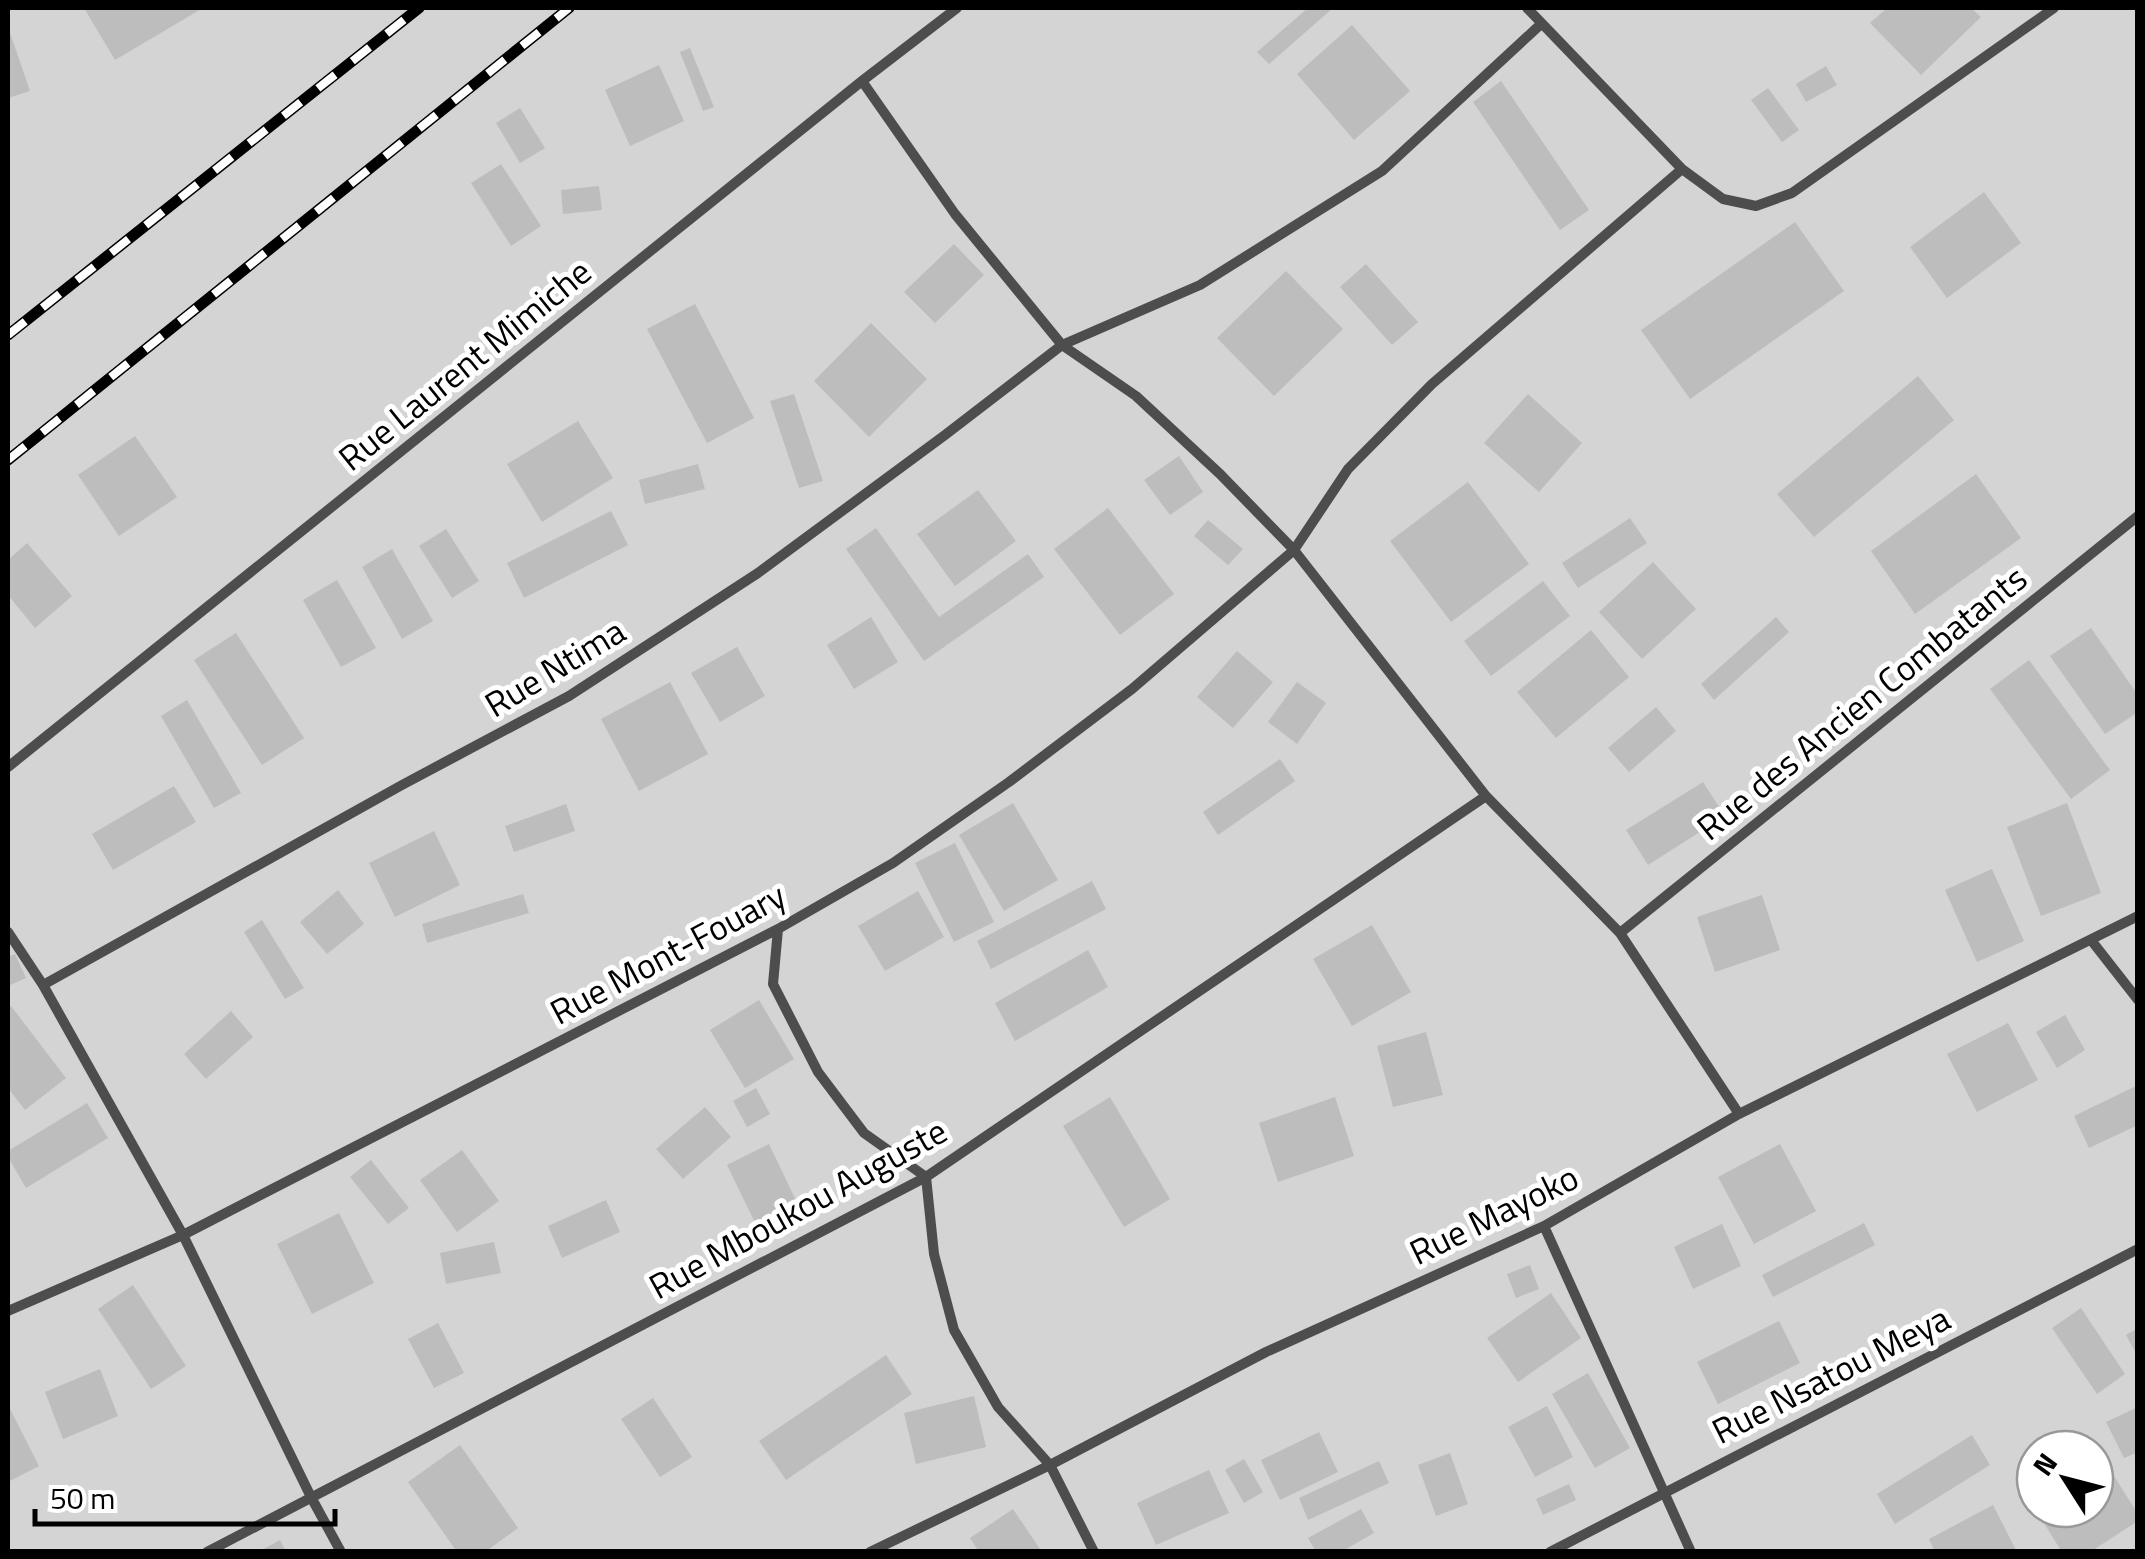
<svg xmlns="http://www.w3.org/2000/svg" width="2145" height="1559" viewBox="0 0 2145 1559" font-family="'Titillium Web',sans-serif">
  <rect width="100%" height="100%" fill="#fff"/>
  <path fill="#d4d4d4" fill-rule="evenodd" d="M 8,8 L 2137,8 L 2137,1551 L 8,1552 ZM 2035,1449 L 2095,1449 L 2095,1509 L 2035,1509 Z"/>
  <path fill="#bdbdbd" d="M 84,8 L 203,8 L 115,60 Z
    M 1308,8 L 1333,8 L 1269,64 L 1257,52 Z
    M 1887,8 L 1971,8 L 1981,17 L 1921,75 L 1870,23 Z
    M 1352,25 L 1410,91 L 1354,140 L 1297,74 Z
    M 8,27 L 30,91 L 8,98 Z
    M 690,48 L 714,107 L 703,111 L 680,52 Z
    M 659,65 L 684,121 L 630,146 L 605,90 Z
    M 1826,66 L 1837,85 L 1806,102 L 1796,84 Z
    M 1501,81 L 1589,210 L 1560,230 L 1473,102 Z
    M 1768,88 L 1799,130 L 1782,142 L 1751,100 Z
    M 520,108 L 545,148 L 520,163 L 496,123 Z
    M 501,164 L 541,226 L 511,246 L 471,183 Z
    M 599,186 L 602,210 L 563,214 L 561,190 Z
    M 1984,192 L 2021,243 L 1947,298 L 1910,247 Z
    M 1795,222 L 1844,291 L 1690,399 L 1641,330 Z
    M 954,244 L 984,275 L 935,323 L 904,292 Z
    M 1366,264 L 1418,322 L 1392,345 L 1340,287 Z
    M 1286,271 L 1343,329 L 1274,396 L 1217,338 Z
    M 695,304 L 754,418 L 707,443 L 647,329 Z
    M 871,323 L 927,379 L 869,437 L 814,381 Z
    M 1918,376 L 1954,420 L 1814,537 L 1777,494 Z
    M 794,394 L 823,481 L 799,488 L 770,401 Z
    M 1528,394 L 1582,443 L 1539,492 L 1484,443 Z
    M 578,421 L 613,478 L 542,522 L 507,464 Z
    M 135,436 L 177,497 L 119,536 L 78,475 Z
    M 1179,456 L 1203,492 L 1170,515 L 1144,480 Z
    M 698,464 L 705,489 L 645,504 L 639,480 Z
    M 1976,474 L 2021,538 L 1915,614 L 1871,551 Z
    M 1468,482 L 1529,564 L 1451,622 L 1390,541 Z
    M 978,490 L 1016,541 L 955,586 L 917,534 Z
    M 1108,508 L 1174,594 L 1120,635 L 1054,549 Z
    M 611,511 L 628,545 L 524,598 L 507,563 Z
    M 1630,518 L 1647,543 L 1578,588 L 1562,563 Z
    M 1208,520 L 1243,549 L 1228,565 L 1194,536 Z
    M 876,528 L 939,617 L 1028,554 L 1044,577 L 924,661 L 846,549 Z
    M 446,529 L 479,581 L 452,598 L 419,546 Z
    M 27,543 L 72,596 L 35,628 L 8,595 L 8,560 Z
    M 392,549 L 433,621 L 402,639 L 362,567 Z
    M 1653,562 L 1696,609 L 1642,659 L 1599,612 Z
    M 337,580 L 376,648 L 341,667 L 303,600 Z
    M 1543,581 L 1570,616 L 1491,676 L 1464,641 Z
    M 871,617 L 898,662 L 854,689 L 827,645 Z
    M 1776,617 L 1789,632 L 1714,700 L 1701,684 Z
    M 2091,628 L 2138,695 L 2138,712 L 2105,734 L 2050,656 Z
    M 1591,630 L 1629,677 L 1556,738 L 1517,692 Z
    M 236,633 L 304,738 L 262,765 L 194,660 Z
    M 737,647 L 765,696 L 720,722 L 691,673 Z
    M 1237,651 L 1273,682 L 1233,728 L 1197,697 Z
    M 2029,660 L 2110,770 L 2071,799 L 1990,689 Z
    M 670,682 L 708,754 L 639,791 L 601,719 Z
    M 1297,682 L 1326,703 L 1297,744 L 1268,722 Z
    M 187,700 L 241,793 L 214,808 L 161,716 Z
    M 1656,707 L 1676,731 L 1629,772 L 1608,748 Z
    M 1280,759 L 1295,781 L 1218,835 L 1203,812 Z
    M 1703,782 L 1725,816 L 1648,865 L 1626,830 Z
    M 174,786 L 196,822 L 113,870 L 92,834 Z
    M 1013,803 L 1058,880 L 1004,911 L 959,835 Z
    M 2067,803 L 2101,893 L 2041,916 L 2007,827 Z
    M 566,804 L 575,831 L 514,852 L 505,826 Z
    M 434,831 L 460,885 L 395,917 L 369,863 Z
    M 955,843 L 994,922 L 954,942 L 915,863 Z
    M 1992,869 L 2024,941 L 1977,962 L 1945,890 Z
    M 1092,881 L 1106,909 L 991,969 L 977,941 Z
    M 338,890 L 364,924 L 327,954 L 300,922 Z
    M 918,891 L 944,937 L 885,971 L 858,926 Z
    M 523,894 L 529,913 L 427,943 L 422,924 Z
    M 1762,895 L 1780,950 L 1715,972 L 1697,917 Z
    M 262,920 L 304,988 L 285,999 L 244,932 Z
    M 1372,925 L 1411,992 L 1352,1026 L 1313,959 Z
    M 1088,950 L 1108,987 L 1015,1041 L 995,1003 Z
    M 15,954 L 26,978 L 8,986 L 8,957 Z
    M 759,1000 L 794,1059 L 745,1088 L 710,1030 Z
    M 11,1006 L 66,1078 L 25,1110 L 8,1088 L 8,1008 Z
    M 231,1011 L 253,1037 L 206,1079 L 184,1054 Z
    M 2065,1015 L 2085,1050 L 2057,1068 L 2036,1032 Z
    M 2008,1023 L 2038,1080 L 1977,1112 L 1947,1054 Z
    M 1426,1032 L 1443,1095 L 1393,1107 L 1377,1046 Z
    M 2138,1085 L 2138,1125 L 2089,1148 L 2074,1116 Z
    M 756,1088 L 770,1114 L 747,1127 L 733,1101 Z
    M 1110,1097 L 1170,1199 L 1124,1227 L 1063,1126 Z
    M 1335,1097 L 1354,1156 L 1278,1182 L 1259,1123 Z
    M 87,1103 L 108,1138 L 26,1188 L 8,1157 L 8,1151 Z
    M 705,1107 L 731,1137 L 683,1179 L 656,1149 Z
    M 769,1144 L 803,1215 L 761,1235 L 727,1165 Z
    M 1780,1144 L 1816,1211 L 1754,1244 L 1718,1177 Z
    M 462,1150 L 499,1201 L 457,1232 L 420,1180 Z
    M 371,1160 L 409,1208 L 388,1224 L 350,1177 Z
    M 606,1200 L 620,1232 L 562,1258 L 548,1226 Z
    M 339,1213 L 374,1283 L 312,1314 L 277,1244 Z
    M 1864,1223 L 1875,1245 L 1773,1297 L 1762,1275 Z
    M 1722,1224 L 1741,1266 L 1693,1289 L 1674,1247 Z
    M 494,1242 L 501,1273 L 446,1284 L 440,1253 Z
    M 1530,1265 L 1539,1289 L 1516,1298 L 1507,1274 Z
    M 133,1285 L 186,1366 L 151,1389 L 98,1309 Z
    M 1551,1293 L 1581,1338 L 1518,1382 L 1487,1338 Z
    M 2081,1308 L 2125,1374 L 2097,1394 L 2052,1328 Z
    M 1779,1321 L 1800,1363 L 1718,1404 L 1697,1362 Z
    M 438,1323 L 464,1373 L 434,1388 L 408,1339 Z
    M 2138,1328 L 2138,1357 L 2126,1335 Z
    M 886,1355 L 912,1394 L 786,1480 L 759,1441 Z
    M 100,1369 L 118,1416 L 63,1439 L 45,1392 Z
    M 1588,1373 L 1630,1448 L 1595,1468 L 1552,1394 Z
    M 974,1396 L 986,1447 L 916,1464 L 904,1413 Z
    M 653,1398 L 692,1457 L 660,1477 L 621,1419 Z
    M 8,1405 L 39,1466 L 8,1482 Z
    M 1547,1406 L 1573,1457 L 1535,1477 L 1508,1427 Z
    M 2138,1407 L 2138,1452 L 2124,1458 L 2106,1422 Z
    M 1319,1432 L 1338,1472 L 1280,1500 L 1261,1460 Z
    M 1972,1435 L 1990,1465 L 1895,1524 L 1877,1494 Z
    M 2090,1438 L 2138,1514 L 2138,1521 L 2090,1552 L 2062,1552 L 2035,1509 L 2095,1509 L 2095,1449 L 2072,1449 Z
    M 460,1445 L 518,1528 L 485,1552 L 457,1552 L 408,1482 Z
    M 1450,1453 L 1468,1504 L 1436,1516 L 1418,1465 Z
    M 1244,1459 L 1263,1492 L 1244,1503 L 1225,1470 Z
    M 1379,1461 L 1389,1483 L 1308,1520 L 1299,1498 Z
    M 1209,1470 L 1229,1513 L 1156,1545 L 1137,1503 Z
    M 2035,1473 L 2035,1509 L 2019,1483 Z
    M 1569,1484 L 1576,1500 L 1543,1515 L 1536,1499 Z
    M 1993,1505 L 2017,1552 L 1935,1552 L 1929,1539 Z
    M 1013,1509 L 1042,1552 L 979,1552 L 970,1538 Z
    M 1361,1509 L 1374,1533 L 1341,1552 L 1316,1552 L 1308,1538 Z
    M 280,1540 L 286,1552 L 258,1552 Z"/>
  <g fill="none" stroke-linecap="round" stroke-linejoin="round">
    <path stroke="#4d4d4d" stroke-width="10" d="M 862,81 L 955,214 L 1062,345 L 1136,396 L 1220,474 L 1294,550 L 1486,796 L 1620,933 L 1739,1114
      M 1682,169 L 1723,199 L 1756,206 L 1792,193 L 2054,8
      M 8,767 L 862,81 L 957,8
      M 778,929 L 773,984 L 818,1072 L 864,1133 L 926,1177 L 934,1254 L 954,1330 L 998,1407 L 1050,1465 L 1094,1552
      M 8,932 L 43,985 L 183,1235 L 311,1497 L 341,1552
      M 1620,933 L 2138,516
      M 2091,940 L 2138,1000
      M 43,985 L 402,785 L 569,696 L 758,573 L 945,435 L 1062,345 L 1200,285 L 1382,171 L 1541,24
      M 1544,1226 L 1691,1552
      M 8,1311 L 183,1235 L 778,929 L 893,863 L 1009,782 L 1132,689 L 1294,550 L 1348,469 L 1432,384 L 1682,169 L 1527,8
      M 207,1552 L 926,1177 L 1486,796
      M 870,1552 L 1050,1465 L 1266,1352 L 1544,1226 L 1739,1114 L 2138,916
      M 1550,1552 L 2138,1249"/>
    <g stroke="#000" stroke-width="11">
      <path id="rail" d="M 8,335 L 419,8
        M 8,460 L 569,8"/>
    </g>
    <use href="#rail" stroke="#fff" stroke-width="8" stroke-dasharray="22" stroke-linecap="butt"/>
  </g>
  <g text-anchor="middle" stroke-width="10" stroke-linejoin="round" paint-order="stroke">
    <g font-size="35" fill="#000" stroke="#fff">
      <text transform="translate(465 365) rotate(-39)" y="12">Rue Laurent Mimiche</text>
      <text transform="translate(555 668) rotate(-31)" y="12">Rue Ntima</text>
      <text transform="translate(1862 703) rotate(-39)" y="12">Rue des Ancien Combatants</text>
      <text transform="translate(668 954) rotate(-28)" y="12">Rue Mont-Fouary</text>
      <text transform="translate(798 1209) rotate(-29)" y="12">Rue Mboukou Auguste</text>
      <text transform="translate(1494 1215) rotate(-26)" y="12">Rue Mayoko</text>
      <text transform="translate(1831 1375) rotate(-27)" y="12">Rue Nsatou Meya</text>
    </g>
  </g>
  <rect width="2145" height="1559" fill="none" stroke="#000000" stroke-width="20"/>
  <g transform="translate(2065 1479) rotate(306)"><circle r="48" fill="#ffffff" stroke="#999999" stroke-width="2.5"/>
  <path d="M0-8L18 38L0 25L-18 38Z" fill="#000000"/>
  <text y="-15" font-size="28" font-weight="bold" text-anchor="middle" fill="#000000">N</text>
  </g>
  <path d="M35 1509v15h300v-15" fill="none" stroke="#000000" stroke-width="5"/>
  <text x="50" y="1509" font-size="30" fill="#000000" stroke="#ffffff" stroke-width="8" paint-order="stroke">50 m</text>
</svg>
